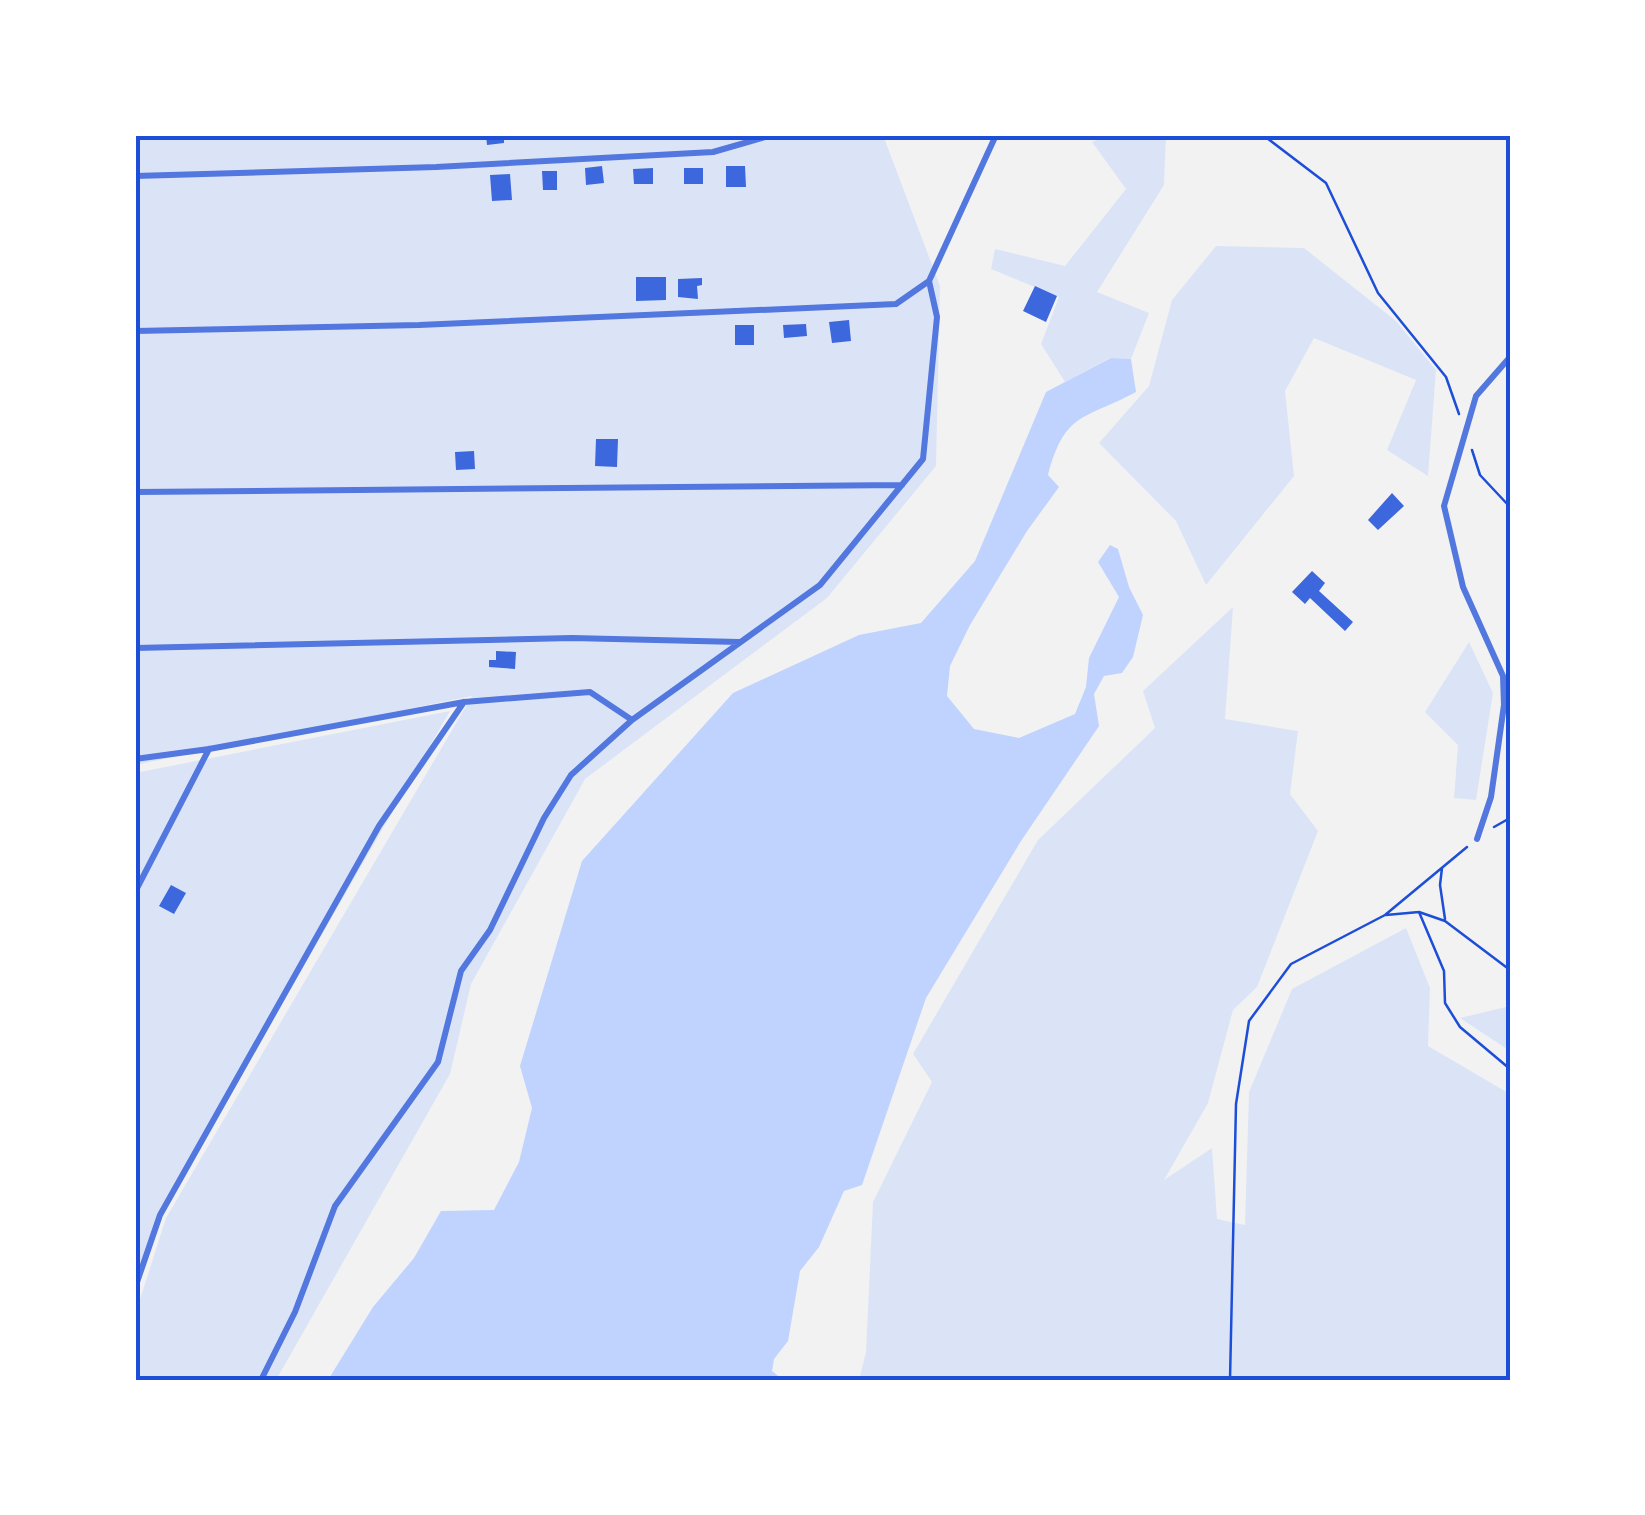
<svg xmlns="http://www.w3.org/2000/svg" width="1645" height="1515" viewBox="0 0 1645 1515" font-family="Ubuntu,sans-serif">
  <rect width="100%" height="100%" fill="#f2f2f2"/>
  <path fill="#dbe4f7" d="M 135,135 L 883,135 L 940,286 L 936,466 L 827,598 L 585,779 L 471,984 L 450,1074 L 276,1380 L 135,1380 L 135,1315 L 166,1218 L 472,696 L 135,765 Z
    M 1108,135 L 1166,135 L 1164,185 L 1097,292 L 1149,313 L 1131,359 L 1110,358 L 1065,382 L 1041,344 L 1059,297 L 991,269 L 995,249 L 1065,266 L 1126,189 L 1092,142 Z
    M 1216,246 L 1304,248 L 1396,321 L 1436,370 L 1428,476 L 1387,450 L 1416,380 L 1314,338 L 1285,391 L 1294,476 L 1206,585 L 1176,521 L 1099,443 L 1149,386 L 1172,300 Z
    M 1233,607 L 1225,719 L 1298,731 L 1290,794 L 1318,831 L 1257,987 L 1233,1010 L 1208,1103 L 1164,1180 L 1212,1148 L 1217,1219 L 1245,1225 L 1249,1092 L 1292,989 L 1406,928 L 1430,988 L 1428,1046 L 1510,1094 L 1510,1380 L 859,1380 L 866,1352 L 873,1202 L 932,1082 L 913,1054 L 1038,840 L 1155,728 L 1143,691 Z
    M 1469,642 L 1493,693 L 1476,800 L 1454,798 L 1458,745 L 1425,712 Z
    M 450,711 L 159,1219 L 135,1294 L 135,773 Z
    M 1510,1006 L 1510,1051 L 1460,1018 Z"/>
  <path fill="#bfd3fe" d="M 1111,358 L 1131,359 L 1136,392 C 1084,420 1065,411 1048,475 L 1059,487 L 1027,531 L 970,625 L 950,666 L 947,696 L 974,729 L 1019,738 L 1075,714 L 1086,687 L 1089,658 L 1119,597 L 1098,562 L 1110,545 L 1118,549 L 1129,587 L 1143,615 L 1133,657 L 1122,673 L 1104,676 L 1094,694 L 1099,726 L 1021,841 L 926,998 L 862,1185 L 844,1191 L 819,1247 L 800,1271 L 788,1341 L 774,1359 L 772,1371 L 783,1380 L 328,1380 L 373,1307 L 414,1258 L 441,1211 L 494,1210 L 519,1162 L 532,1108 L 520,1066 L 582,861 L 733,693 L 859,635 L 921,623 L 975,561 L 1046,392 Z"/>
  <path fill="#3d67dc" d="M 486,135 L 504,135 L 504,143 L 487,145 Z
    M 602,166 L 604,183 L 586,185 L 585,168 Z
    M 726,166 L 745,166 L 746,187 L 726,187 Z
    M 653,168 L 653,184 L 634,184 L 633,169 Z
    M 684,168 L 703,168 L 703,184 L 684,184 Z
    M 542,171 L 557,171 L 557,190 L 543,190 Z
    M 510,174 L 512,200 L 492,201 L 490,175 Z
    M 636,277 L 666,277 L 666,300 L 636,301 Z
    M 702,278 L 702,285 L 697,286 L 698,299 L 678,297 L 678,279 Z
    M 1035,286 L 1057,296 L 1046,322 L 1023,311 Z
    M 849,320 L 851,341 L 832,343 L 829,322 Z
    M 806,324 L 807,336 L 784,338 L 783,325 Z
    M 735,325 L 754,325 L 754,345 L 735,345 Z
    M 596,439 L 618,439 L 617,467 L 595,466 Z
    M 474,451 L 475,469 L 456,470 L 455,452 Z
    M 1392,493 L 1404,506 L 1378,530 L 1368,520 Z
    M 1312,571 L 1325,583 L 1319,591 L 1353,622 L 1345,631 L 1310,598 L 1305,604 L 1292,592 Z
    M 496,651 L 516,652 L 515,669 L 489,667 L 489,660 L 496,660 Z
    M 171,885 L 186,893 L 174,914 L 159,906 Z"/>
  <g fill="none" stroke-linecap="round" stroke-linejoin="round">
    <path stroke="#1d4ed8" stroke-width="2.5" d="M 1263,135 L 1326,183 L 1378,293 L 1446,377 L 1459,414
      M 1472,450 L 1480,475 L 1510,507
      M 1494,827 L 1510,818
      M 1442,868 L 1440,885 L 1445,919
      M 1419,912 L 1444,971 L 1445,1003 L 1460,1027 L 1510,1069
      M 1386,915 L 1419,912 L 1445,921 L 1510,970
      M 1230,1380 L 1236,1104 L 1249,1021 L 1291,964 L 1385,915 L 1467,847"/>
    <path stroke="#5277de" stroke-width="6" d="M 135,176 L 436,167 L 713,152 L 772,135
      M 135,331 L 419,325 L 896,304 L 929,281 L 996,135
      M 135,492 L 902,485
      M 135,648 L 572,638 L 739,642
      M 135,759 L 209,749 L 464,702 L 590,692 L 632,720
      M 1477,839 L 1491,797 L 1504,705 L 1503,676 L 1463,587 L 1444,506 L 1476,396 L 1510,357
      M 135,892 L 209,749
      M 135,1288 L 160,1215 L 379,826 L 464,702
      M 261,1380 L 295,1312 L 335,1206 L 438,1062 L 461,971 L 490,930 L 544,818 L 571,775 L 632,720 L 820,585 L 923,459 L 937,317 L 929,281"/>
  </g>
  <rect width="1645" height="1515" fill="none" stroke="#ffffff" stroke-width="275"/>
  <rect x="138" y="138" width="1370" height="1240" fill="none" stroke="#1d4ed8" stroke-width="4"/>
</svg>
